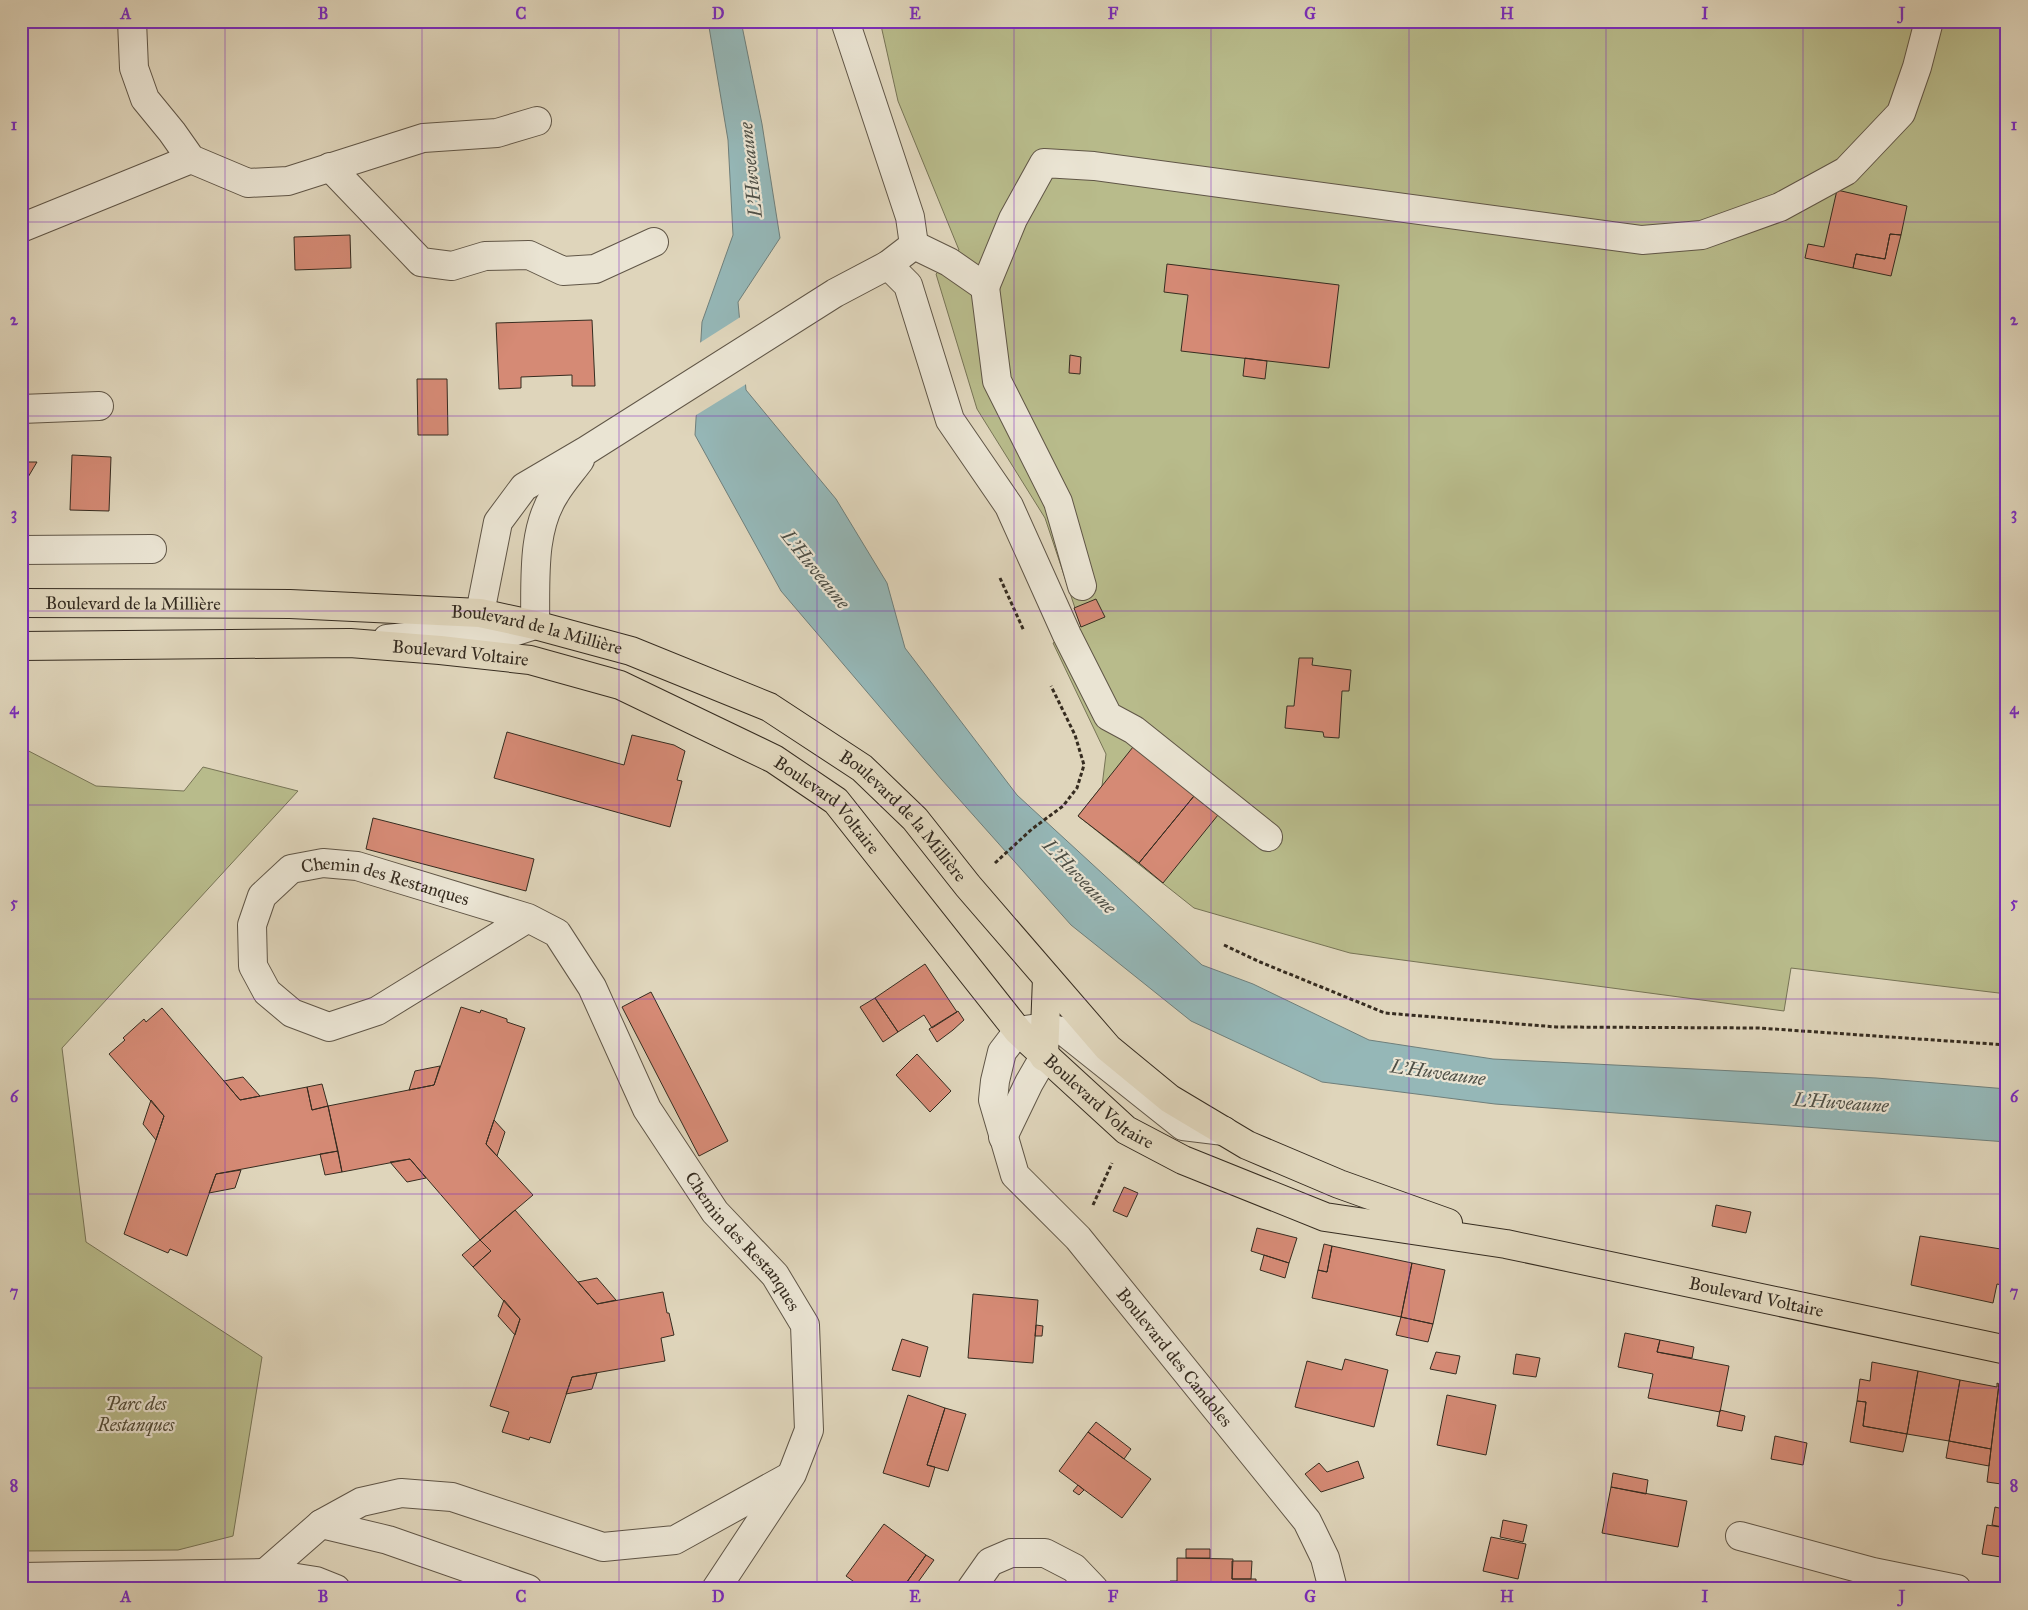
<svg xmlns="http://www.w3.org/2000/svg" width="2028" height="1610" viewBox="0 0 2028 1610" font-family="'IM FELL Great Primer',serif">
  <rect width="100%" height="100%" fill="#dfd5bb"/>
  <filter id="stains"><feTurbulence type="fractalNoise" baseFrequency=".004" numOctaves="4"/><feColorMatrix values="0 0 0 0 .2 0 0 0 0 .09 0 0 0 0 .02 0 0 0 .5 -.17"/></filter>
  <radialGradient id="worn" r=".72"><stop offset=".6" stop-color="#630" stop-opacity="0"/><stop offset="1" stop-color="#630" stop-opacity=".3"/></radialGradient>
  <path fill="#b8bb8b" stroke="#777456" d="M 880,21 L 2007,21 L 2007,994 L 1791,968 L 1784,1011 L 1350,953 L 1194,908 L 1078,816 L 1102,786 L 1106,754 L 1053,643 L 1081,626 L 1045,518 L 977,409 L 936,274 L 959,250 L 898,101 Z
    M 21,747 L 96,786 L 184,791 L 203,767 L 298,791 L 62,1048 L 86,1242 L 262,1357 L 233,1536 L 178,1550 L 21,1551 Z"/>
  <path fill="#95b7b7" stroke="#6f7f7b" d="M 708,21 L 741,21 L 762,124 L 780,238 L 738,302 L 746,390 L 836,499 L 887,583 L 905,648 L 1017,795 L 1202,965 L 1253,984 L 1369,1040 L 1493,1059 L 1876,1078 L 2007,1089 L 2007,1142 L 1495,1104 L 1322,1082 L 1191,1021 L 1071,925 L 942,780 L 781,591 L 695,435 L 702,322 L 733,235 L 728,140 Z"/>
  <path fill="#dfd5bb" d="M 742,316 L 748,383 L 693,417 L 698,344 Z"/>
  <path fill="#d58a75" stroke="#362c20" d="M 1837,190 L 1907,206 L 1901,235 L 1890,234 L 1885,259 L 1856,254 L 1853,268 L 1805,258 L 1808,244 L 1824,247 Z
    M 1890,234 L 1901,235 L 1891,276 L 1853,268 L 1856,254 L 1885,259 Z
    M 350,235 L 351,268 L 295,270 L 294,237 Z
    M 1167,264 L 1339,285 L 1329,368 L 1181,351 L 1188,295 L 1164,292 Z
    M 592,320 L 595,386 L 572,386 L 572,375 L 521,377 L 521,388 L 499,389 L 496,323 Z
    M 1070,355 L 1081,357 L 1080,374 L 1069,373 Z
    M 1245,358 L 1267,361 L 1265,379 L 1243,376 Z
    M 417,379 L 447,379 L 448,435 L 418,435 Z
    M 72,455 L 111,457 L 109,511 L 70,510 Z
    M 21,462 L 37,462 L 21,489 Z
    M 1096,599 L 1105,617 L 1081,627 L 1074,608 Z
    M 1299,658 L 1313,658 L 1312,665 L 1351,670 L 1349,691 L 1342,691 L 1339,738 L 1324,737 L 1323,732 L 1285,728 L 1287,706 L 1294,706 Z
    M 507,732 L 624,765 L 632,735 L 674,745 L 685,751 L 677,780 L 682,781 L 670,827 L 494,778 Z
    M 1133,747 L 1194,796 L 1139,863 L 1078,816 Z
    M 1194,796 L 1218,815 L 1163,883 L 1139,863 Z
    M 373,818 L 534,859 L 526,891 L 366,849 Z
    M 925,964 L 957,1012 L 932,1028 L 924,1015 L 898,1032 L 875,998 Z
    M 651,992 L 728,1141 L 699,1156 L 622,1007 Z
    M 875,998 L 898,1032 L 883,1042 L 860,1007 Z
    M 461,1007 L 480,1013 L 481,1010 L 507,1019 L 507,1022 L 525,1028 L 486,1144 L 533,1195 L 480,1240 L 410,1159 L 342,1172 L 328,1106 L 434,1085 Z
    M 162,1008 L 240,1100 L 307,1087 L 312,1110 L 328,1106 L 338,1151 L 216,1174 L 187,1256 L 170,1249 L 168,1253 L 124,1234 L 164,1116 L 109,1054 L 125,1040 L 123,1038 L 144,1019 L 146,1022 Z
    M 958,1011 L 964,1020 L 953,1030 L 937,1042 L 929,1029 Z
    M 917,1054 L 951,1091 L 930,1112 L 896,1075 Z
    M 440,1066 L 434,1085 L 409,1090 L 415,1071 Z
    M 243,1077 L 260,1096 L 240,1100 L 224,1081 Z
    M 322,1084 L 328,1106 L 312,1110 L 307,1087 Z
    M 151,1100 L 164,1116 L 156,1140 L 143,1124 Z
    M 494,1120 L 505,1132 L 497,1156 L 486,1144 Z
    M 338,1151 L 342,1172 L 325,1175 L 320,1154 Z
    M 410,1159 L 426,1178 L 407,1182 L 390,1162 Z
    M 241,1170 L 235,1188 L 209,1193 L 216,1174 Z
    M 1124,1187 L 1138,1193 L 1127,1217 L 1113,1211 Z
    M 1716,1205 L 1751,1212 L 1746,1233 L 1712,1226 Z
    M 515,1210 L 597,1304 L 663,1292 L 667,1313 L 669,1313 L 674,1335 L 661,1338 L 665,1361 L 572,1377 L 550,1443 L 530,1437 L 529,1440 L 502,1432 L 509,1412 L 490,1406 L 520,1319 L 473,1267 L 491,1251 L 480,1240 Z
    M 1257,1228 L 1297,1238 L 1289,1263 L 1251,1251 Z
    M 1920,1236 L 2007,1250 L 2007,1286 L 1997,1284 L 1993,1303 L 1911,1285 Z
    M 480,1240 L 491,1251 L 473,1267 L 462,1255 Z
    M 1324,1244 L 1332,1246 L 1327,1272 L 1318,1270 Z
    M 1332,1246 L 1412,1263 L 1401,1317 L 1312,1298 L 1318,1270 L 1327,1272 Z
    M 1264,1255 L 1289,1263 L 1285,1278 L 1260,1270 Z
    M 1412,1263 L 1445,1270 L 1433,1324 L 1401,1317 Z
    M 597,1278 L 616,1300 L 597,1304 L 578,1282 Z
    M 973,1294 L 1038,1300 L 1033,1363 L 968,1358 Z
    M 504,1300 L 520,1319 L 515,1335 L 498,1316 Z
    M 1401,1317 L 1433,1324 L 1428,1342 L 1396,1335 Z
    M 1036,1325 L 1043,1326 L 1042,1336 L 1035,1336 Z
    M 1625,1333 L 1660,1340 L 1657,1352 L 1729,1366 L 1720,1412 L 1648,1398 L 1653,1374 L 1618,1367 Z
    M 902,1339 L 928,1347 L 920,1377 L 892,1370 Z
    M 1660,1340 L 1694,1347 L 1692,1358 L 1657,1352 Z
    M 1436,1352 L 1460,1356 L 1456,1374 L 1430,1369 Z
    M 1516,1354 L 1540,1358 L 1536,1377 L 1513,1374 Z
    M 1345,1359 L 1388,1370 L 1374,1427 L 1295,1407 L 1307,1361 L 1342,1370 Z
    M 1872,1362 L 1918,1371 L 1907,1434 L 1863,1426 L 1866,1402 L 1857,1401 L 1860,1379 L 1870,1381 Z
    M 1918,1371 L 1960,1380 L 1949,1441 L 1907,1434 Z
    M 597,1373 L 592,1389 L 566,1394 L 572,1377 Z
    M 1960,1380 L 1997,1387 L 1997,1383 L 1999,1384 L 1991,1449 L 1949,1441 Z
    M 1999,1384 L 2007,1385 L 2007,1453 L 2004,1452 L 2001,1484 L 1987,1482 Z
    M 908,1395 L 945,1408 L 927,1465 L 935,1467 L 929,1487 L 883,1473 Z
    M 1447,1395 L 1496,1405 L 1486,1455 L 1437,1445 Z
    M 1857,1401 L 1866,1402 L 1863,1426 L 1907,1434 L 1903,1452 L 1850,1442 Z
    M 945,1408 L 966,1414 L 948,1471 L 927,1465 Z
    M 1720,1410 L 1745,1416 L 1742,1431 L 1717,1426 Z
    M 1096,1422 L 1131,1449 L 1124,1459 L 1088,1432 Z
    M 1088,1432 L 1151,1479 L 1122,1518 L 1059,1471 Z
    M 1775,1436 L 1807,1443 L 1803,1465 L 1771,1459 Z
    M 1949,1441 L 1991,1449 L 1989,1466 L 1946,1458 Z
    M 1358,1461 L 1364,1478 L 1321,1492 L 1305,1474 L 1319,1463 L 1327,1472 Z
    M 1613,1473 L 1648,1480 L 1646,1494 L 1611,1487 Z
    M 1078,1485 L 1084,1490 L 1079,1495 L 1073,1491 Z
    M 1611,1487 L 1687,1501 L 1678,1547 L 1602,1533 Z
    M 1995,1507 L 2007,1510 L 2007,1528 L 1992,1525 Z
    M 1503,1520 L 1527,1525 L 1523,1542 L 1500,1537 Z
    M 884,1524 L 926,1555 L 902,1589 L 864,1589 L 846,1576 Z
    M 1987,1525 L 2007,1528 L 2007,1558 L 1982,1554 Z
    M 1491,1537 L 1526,1544 L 1518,1579 L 1483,1571 Z
    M 1186,1549 L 1210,1549 L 1210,1558 L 1186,1558 Z
    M 926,1555 L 934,1560 L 913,1589 L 902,1589 Z
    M 1177,1558 L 1233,1559 L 1232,1579 L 1256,1579 L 1256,1589 L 1170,1589 L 1170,1581 L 1177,1581 Z
    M 1232,1561 L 1252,1561 L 1251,1579 L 1232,1579 Z"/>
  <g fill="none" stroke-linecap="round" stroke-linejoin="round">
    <g stroke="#605647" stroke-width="30">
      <g id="minor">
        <path d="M 132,21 L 134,68 L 145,99 L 172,132 L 191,159 L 248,183 L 288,181 L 423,138 L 497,133 L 537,121"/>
        <path d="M 330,167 L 421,262 L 452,266 L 485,256 L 529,255 L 563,271 L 595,269 L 654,242"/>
        <path d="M 21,228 L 191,159"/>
        <path d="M 914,245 L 949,262 L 985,287 L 1013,219 L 1044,163 L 1094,166 L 1642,240 L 1702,235 L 1780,207 L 1846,171 L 1901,113 L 1917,67 L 1929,21"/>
        <path d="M 888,265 L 908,285 L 950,420 L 1009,506 L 1067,635 L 1108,716 L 1134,730 L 1268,837"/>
        <path d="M 985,287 L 997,381 L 1058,502 L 1082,586"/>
        <path d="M 21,409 L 99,406"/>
        <path d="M 21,550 L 152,549"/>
        <path d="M 480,613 L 498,522 L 524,487 L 587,450 L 835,293 L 888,265 L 914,245 L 910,217 L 845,21"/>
        <path d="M 387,639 L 443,633 L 504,635 L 535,625 C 536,582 531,531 555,494 C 562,482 572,471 580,460"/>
        <path id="s1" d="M 528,918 L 377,1011 L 329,1027 L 292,1013 L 267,992 L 253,966 L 252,925 L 262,896 L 291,869 L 323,863 L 357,866 L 528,918 L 557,933 L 592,987 L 647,1109 L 715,1212 L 775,1275 L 805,1325 L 809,1430 L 792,1474 L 716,1589"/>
        <path id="s2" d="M 1224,1131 L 1183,1126 L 1065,1032 L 1045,1027 L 1018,1031 L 1002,1052 L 995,1081 L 993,1100 L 1015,1175 L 1078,1238 L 1307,1521 L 1325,1558 L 1333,1589"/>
        <path d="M 1003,1137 L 1029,1083 L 1044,1057"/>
        <path d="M 321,1524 L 361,1502 L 401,1493 L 452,1497 L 603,1547 L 675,1540 L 787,1478"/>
        <path d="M 1740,1536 L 1873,1572 L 1957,1589"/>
        <path d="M 265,1573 L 321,1524 L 388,1540 L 528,1589"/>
        <path d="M 21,1577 L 265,1573 L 316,1581 L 336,1589"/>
        <path d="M 971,1589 L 990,1562 L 1011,1553 L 1045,1553 L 1074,1568 L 1094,1589"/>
      </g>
    </g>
    <g stroke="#362c20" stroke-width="30">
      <g id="major">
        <path id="s3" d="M 21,603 L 290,604 L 480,613 L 535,625 L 631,651 L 769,707 L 862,768 L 915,819 L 968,886 L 1108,1048 L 1170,1099 L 1247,1145 L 1339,1184 L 1448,1223"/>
        <path id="s4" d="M 21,646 L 350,643 L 440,650 L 530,660 L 620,685 L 774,759 L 836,801 L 1018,1031 L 1126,1130 L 1183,1160 L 1325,1217 L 1506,1244 L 2007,1350"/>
        <path d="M 1044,1057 L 1047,978"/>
      </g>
    </g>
    <path stroke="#362c20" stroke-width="3" stroke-dasharray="4 2.5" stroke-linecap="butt" d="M 1000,578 L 1024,631
      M 995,863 L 1032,829 L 1063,806 L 1077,788 L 1084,765 L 1075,735 L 1051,686
      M 1224,945 L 1260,962 L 1385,1013 L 1556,1027 L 1759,1028 L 2007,1045
      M 1093,1205 L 1112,1163"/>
    <use href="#minor" stroke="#eae4d3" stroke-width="28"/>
    <use href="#major" stroke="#dfd5bb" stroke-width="28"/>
  </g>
  <path fill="none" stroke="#7b2cbf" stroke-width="1" stroke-opacity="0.55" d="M 225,21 L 225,1589M 422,21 L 422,1589M 619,21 L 619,1589M 817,21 L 817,1589M 1014,21 L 1014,1589M 1211,21 L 1211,1589M 1409,21 L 1409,1589M 1606,21 L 1606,1589M 1803,21 L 1803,1589M 21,222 L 2007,222M 21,416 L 2007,416M 21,611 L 2007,611M 21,805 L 2007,805M 21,999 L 2007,999M 21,1194 L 2007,1194M 21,1388 L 2007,1388"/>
  <g text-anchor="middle" stroke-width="4.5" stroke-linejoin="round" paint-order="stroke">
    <g font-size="18" fill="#362c20" stroke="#eae4d3">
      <text dy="6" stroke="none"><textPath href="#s3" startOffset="112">Boulevard de la Millière</textPath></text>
      <text dy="6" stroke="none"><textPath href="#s3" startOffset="518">Boulevard de la Millière</textPath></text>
      <text dy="6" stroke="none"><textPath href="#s4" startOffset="440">Boulevard Voltaire</textPath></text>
      <text dy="6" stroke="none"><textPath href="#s4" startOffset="845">Boulevard Voltaire</textPath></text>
      <text dy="6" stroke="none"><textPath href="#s3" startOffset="938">Boulevard de la Millière</textPath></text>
      <text dy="6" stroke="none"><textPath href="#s1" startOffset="538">Chemin des Restanques</textPath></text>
      <text dy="6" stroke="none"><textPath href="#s4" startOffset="1250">Boulevard Voltaire</textPath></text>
      <text dy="6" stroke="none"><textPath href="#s1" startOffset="1081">Chemin des Restanques</textPath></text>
      <text dy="6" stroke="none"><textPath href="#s4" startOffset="1945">Boulevard Voltaire</textPath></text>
      <text dy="6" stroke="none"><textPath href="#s2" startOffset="636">Boulevard des Candoles</textPath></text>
    </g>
    <g font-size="18" font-style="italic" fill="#504935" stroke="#eae4d3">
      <text x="136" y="1410">Parc des<tspan x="136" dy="21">Restanques</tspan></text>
    </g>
    <g font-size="19" font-style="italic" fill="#4e4f46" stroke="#eae4d3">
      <text transform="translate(750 170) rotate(-96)" y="7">L'Huveaune</text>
      <text transform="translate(816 569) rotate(51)" y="7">L'Huveaune</text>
      <text transform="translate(1080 876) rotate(46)" y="7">L'Huveaune</text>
      <text transform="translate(1438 1072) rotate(8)" y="7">L'Huveaune</text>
      <text transform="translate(1841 1102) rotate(4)" y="7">L'Huveaune</text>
    </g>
  </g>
  <rect width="2028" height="1610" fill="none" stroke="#dfd5bb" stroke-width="55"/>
  <rect x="28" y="28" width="1972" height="1554" fill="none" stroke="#7b2cbf" stroke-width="2"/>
  <g font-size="16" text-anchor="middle" font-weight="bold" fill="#7b2cbf">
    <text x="126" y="19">A</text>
    <text x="323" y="19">B</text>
    <text x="521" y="19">C</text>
    <text x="718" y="19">D</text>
    <text x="915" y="19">E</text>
    <text x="1113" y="19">F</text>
    <text x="1310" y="19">G</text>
    <text x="1507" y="19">H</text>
    <text x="1705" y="19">I</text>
    <text x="1902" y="19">J</text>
    <text x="14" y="130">1</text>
    <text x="2014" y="130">1</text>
    <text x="14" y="325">2</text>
    <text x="2014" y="325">2</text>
    <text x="14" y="519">3</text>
    <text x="2014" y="519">3</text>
    <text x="14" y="714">4</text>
    <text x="2014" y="714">4</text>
    <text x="14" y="908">5</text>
    <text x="2014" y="908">5</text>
    <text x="14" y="1102">6</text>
    <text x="2014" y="1102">6</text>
    <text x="14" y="1297">7</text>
    <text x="2014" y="1297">7</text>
    <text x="14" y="1491">8</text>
    <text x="2014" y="1491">8</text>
    <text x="126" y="1602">A</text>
    <text x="323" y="1602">B</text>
    <text x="521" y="1602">C</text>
    <text x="718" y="1602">D</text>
    <text x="915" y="1602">E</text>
    <text x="1113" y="1602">F</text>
    <text x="1310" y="1602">G</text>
    <text x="1507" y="1602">H</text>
    <text x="1705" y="1602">I</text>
    <text x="1902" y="1602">J</text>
  </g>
  <rect width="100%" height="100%" filter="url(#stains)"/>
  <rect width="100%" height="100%" fill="url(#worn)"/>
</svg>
